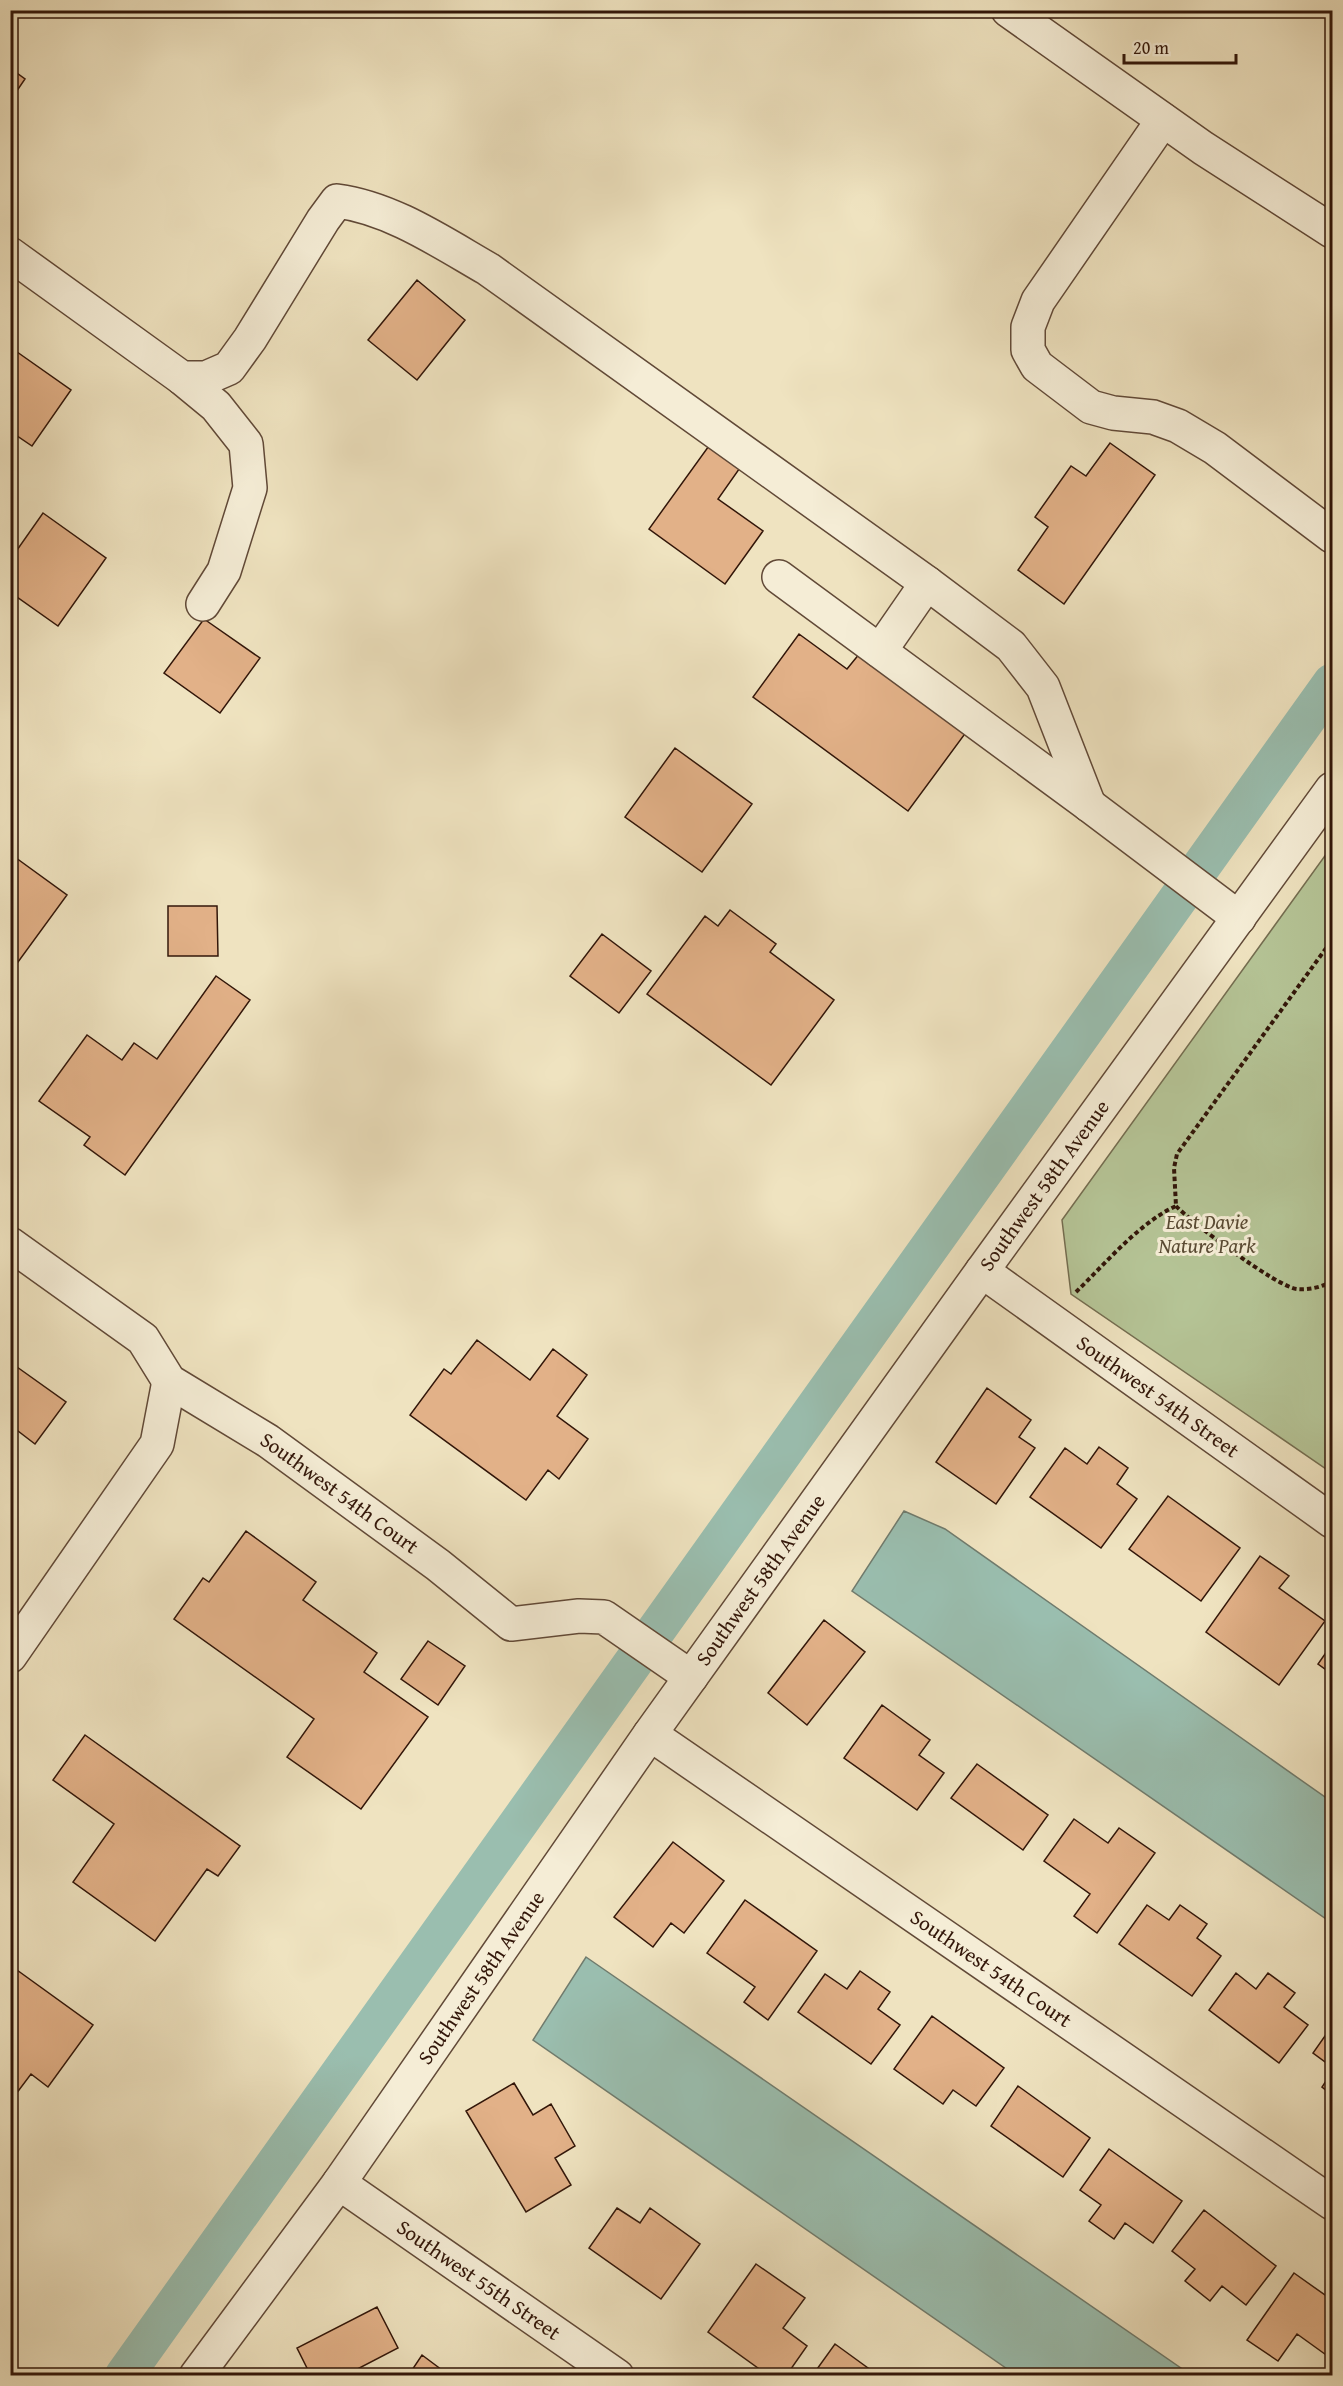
<svg xmlns="http://www.w3.org/2000/svg" width="1343" height="2386" viewBox="0 0 1343 2386" font-family="'Gentium Book Plus',serif">
  <rect width="100%" height="100%" fill="#efe3c0"/>
  <filter id="stains"><feTurbulence type="fractalNoise" baseFrequency=".00333" numOctaves="4"/><feColorMatrix values="0 0 0 0 .2 0 0 0 0 .09 0 0 0 0 .02 0 0 0 .5 -.17"/></filter>
  <radialGradient id="worn" r=".72"><stop offset=".6" stop-color="#630" stop-opacity="0"/><stop offset="1" stop-color="#630" stop-opacity=".3"/></radialGradient>
  <path fill="#b5c496" stroke="#746d50" stroke-width="1.5" d="M 1332,846 L 1332,1473 L 1071,1294 L 1062,1220 Z"/>
  <path fill="#9abeaf" stroke="#707b6d" stroke-width="1.5" d="M 904,1511 L 945,1529 L 1332,1802 L 1332,1923 L 852,1591 Z
    M 586,1957 L 1191,2375 L 1016,2375 L 533,2040 Z"/>
  <g fill="none" stroke-linecap="round" stroke-linejoin="round">
    <path stroke="#9abeaf" stroke-width="39" d="M 124,2376 L 1332,683"/>
  </g>
  <path fill="#e2b188" stroke="#321609" stroke-width="1.5" d="M 10,68 L 25,79 L 10,101 Z
    M 417,280 L 465,320 L 417,380 L 368,340 Z
    M 10,347 L 71,390 L 32,446 L 10,431 Z
    M 711,443 L 742,465 L 718,499 L 763,531 L 725,584 L 649,529 Z
    M 1110,443 L 1155,475 L 1064,604 L 1018,570 L 1048,527 L 1035,517 L 1071,466 L 1086,476 Z
    M 43,513 L 106,558 L 58,626 L 10,592 L 10,560 Z
    M 204,619 L 260,658 L 220,713 L 164,673 Z
    M 799,634 L 847,669 L 860,653 L 967,731 L 908,811 L 753,697 Z
    M 675,748 L 752,804 L 702,872 L 625,817 Z
    M 12,855 L 67,895 L 10,973 L 10,857 Z
    M 168,906 L 217,906 L 218,956 L 168,956 Z
    M 730,910 L 776,944 L 770,952 L 834,1000 L 771,1085 L 647,994 L 705,916 L 718,926 Z
    M 602,934 L 651,971 L 619,1013 L 570,976 Z
    M 216,976 L 250,1000 L 125,1175 L 84,1145 L 90,1137 L 39,1101 L 87,1035 L 122,1060 L 134,1043 L 157,1059 Z
    M 477,1340 L 530,1380 L 553,1349 L 587,1375 L 557,1416 L 588,1439 L 559,1479 L 548,1470 L 526,1500 L 410,1415 L 444,1369 L 451,1374 Z
    M 10,1362 L 66,1402 L 35,1444 L 14,1428 L 10,1432 Z
    M 987,1388 L 1031,1420 L 1019,1437 L 1035,1448 L 996,1504 L 936,1462 Z
    M 1099,1447 L 1128,1468 L 1117,1484 L 1137,1499 L 1101,1548 L 1030,1497 L 1065,1448 L 1087,1464 Z
    M 1168,1496 L 1240,1548 L 1201,1601 L 1129,1549 Z
    M 246,1531 L 316,1582 L 303,1600 L 377,1653 L 364,1672 L 428,1717 L 361,1809 L 287,1757 L 314,1719 L 174,1619 L 203,1578 L 209,1582 Z
    M 1260,1556 L 1289,1576 L 1279,1588 L 1325,1621 L 1279,1685 L 1206,1632 Z
    M 824,1620 L 865,1652 L 807,1725 L 768,1693 Z
    M 428,1641 L 465,1666 L 438,1705 L 401,1679 Z
    M 1332,1644 L 1332,1674 L 1318,1664 Z
    M 1332,1682 L 1332,1696 L 1326,1692 Z
    M 882,1705 L 930,1740 L 919,1755 L 944,1773 L 917,1810 L 844,1758 Z
    M 85,1735 L 240,1846 L 218,1876 L 207,1869 L 155,1941 L 73,1882 L 114,1824 L 53,1780 Z
    M 977,1764 L 1048,1815 L 1023,1850 L 951,1798 Z
    M 1074,1819 L 1108,1843 L 1119,1828 L 1155,1853 L 1097,1933 L 1074,1916 L 1090,1894 L 1044,1861 Z
    M 673,1842 L 724,1881 L 684,1933 L 671,1923 L 653,1947 L 614,1917 Z
    M 745,1900 L 817,1951 L 768,2020 L 744,2002 L 755,1987 L 707,1953 Z
    M 1147,1905 L 1169,1920 L 1180,1905 L 1207,1924 L 1197,1938 L 1221,1956 L 1192,1996 L 1119,1944 Z
    M 10,1965 L 93,2025 L 48,2087 L 31,2074 L 16,2094 L 10,2090 Z
    M 860,1971 L 890,1992 L 878,2009 L 900,2025 L 871,2064 L 798,2012 L 825,1974 L 847,1989 Z
    M 1236,1973 L 1256,1989 L 1268,1973 L 1295,1993 L 1284,2007 L 1308,2025 L 1279,2063 L 1209,2010 Z
    M 932,2016 L 1004,2068 L 976,2106 L 953,2090 L 943,2104 L 894,2069 Z
    M 1332,2026 L 1332,2067 L 1313,2053 Z
    M 1332,2072 L 1332,2095 L 1322,2087 Z
    M 514,2083 L 533,2115 L 551,2104 L 575,2146 L 555,2158 L 571,2185 L 526,2212 L 466,2111 Z
    M 1018,2086 L 1090,2138 L 1063,2177 L 991,2126 Z
    M 1109,2149 L 1182,2201 L 1153,2243 L 1125,2223 L 1114,2239 L 1089,2221 L 1101,2205 L 1080,2190 Z
    M 617,2208 L 640,2223 L 650,2208 L 700,2244 L 661,2299 L 589,2248 Z
    M 1204,2210 L 1276,2266 L 1246,2305 L 1222,2286 L 1210,2301 L 1185,2281 L 1195,2269 L 1172,2251 Z
    M 756,2264 L 805,2298 L 783,2328 L 807,2346 L 786,2376 L 769,2376 L 708,2332 Z
    M 1294,2273 L 1332,2300 L 1332,2352 L 1329,2357 L 1297,2334 L 1278,2361 L 1247,2340 Z
    M 377,2307 L 398,2348 L 344,2376 L 311,2376 L 297,2348 Z
    M 835,2344 L 879,2376 L 812,2376 Z
    M 422,2355 L 450,2376 L 408,2376 Z"/>
  <g fill="none" stroke-linecap="round" stroke-linejoin="round">
    <g stroke="#614937" stroke-width="36">
      <g id="minor">
        <path d="M 1008,10 L 1203,148 L 1332,231"/>
        <path d="M 1163,120 L 1038,301 L 1028,327 L 1028,350 L 1037,366 L 1091,407 L 1113,413 L 1153,417 L 1178,426 L 1215,448 L 1332,536"/>
        <path d="M 10,254 L 182,378 L 206,378 L 229,368 L 250,339 L 323,220 L 337,201 C 391,208 441,242 488,269 L 927,583"/>
        <path d="M 182,378 L 216,406 L 246,444 L 250,488 L 224,571 L 203,604"/>
        <path d="M 779,577 L 1089,805 L 1239,918"/>
        <path d="M 880,651 L 927,583 L 1011,646 L 1043,687 L 1089,805"/>
        <path id="s1" d="M 10,1244 L 143,1339 L 169,1381 L 268,1441 L 438,1565 L 511,1624 L 579,1616 L 604,1617 L 691,1677"/>
        <path id="s2" d="M 982,1271 L 1332,1521"/>
        <path d="M 10,1656 L 157,1444 L 169,1381"/>
        <path id="s3" d="M 650,1734 L 1332,2203"/>
        <path id="s4" d="M 339,2183 L 617,2376"/>
        <path id="s5" d="M 196,2376 L 339,2183 L 650,1734 L 982,1271 L 1332,789"/>
      </g>
    </g>
    <path stroke="#321609" stroke-width="4" stroke-dasharray="4.5 3" stroke-linecap="butt" d="M 1176,1206 C 1192,1223 1277,1287 1297,1289 C 1309,1290 1323,1287 1332,1281
      M 1076,1292 C 1106,1263 1139,1223 1176,1206 L 1174,1168 L 1177,1154 L 1332,940"/>
    <use href="#minor" stroke="#f5edd6" stroke-width="33"/>
  </g>
  <g text-anchor="middle" stroke-width="6" stroke-linejoin="round" paint-order="stroke">
    <g font-size="21" fill="#321609" stroke="#f5edd6">
      <text dy="7" stroke="none"><textPath href="#s5" startOffset="1462">Southwest 58th Avenue</textPath></text>
      <text dy="7" stroke="none"><textPath href="#s2" startOffset="216">Southwest 54th Street</textPath></text>
      <text dy="7" stroke="none"><textPath href="#s1" startOffset="417">Southwest 54th Court</textPath></text>
      <text dy="7" stroke="none"><textPath href="#s5" startOffset="976">Southwest 58th Avenue</textPath></text>
      <text dy="7" stroke="none"><textPath href="#s3" startOffset="414">Southwest 54th Court</textPath></text>
      <text dy="7" stroke="none"><textPath href="#s5" startOffset="490">Southwest 58th Avenue</textPath></text>
      <text dy="7" stroke="none"><textPath href="#s4" startOffset="170">Southwest 55th Street</textPath></text>
    </g>
    <g font-size="21" font-style="italic" fill="#594a33" stroke="#f5edd6">
      <text x="1207" y="1229">East Davie<tspan x="1207" dy="24">Nature Park</tspan></text>
    </g>
  </g>
  <rect width="1343" height="2386" fill="none" stroke="#efe3c0" stroke-width="36"/>
  <rect x="12" y="12" width="1319" height="2362" fill="none" stroke="#321609" stroke-width="3"/>
  <rect x="18" y="18" width="1307" height="2350" fill="none" stroke="#321609" stroke-width="1.5"/>
  <path d="M1124 54v9h112v-9" fill="none" stroke="#321609" stroke-width="3"/>
  <text x="1133" y="54" font-size="18" fill="#321609" stroke="#f5edd6" stroke-width="4.5" paint-order="stroke">20 m</text>
  <rect width="100%" height="100%" filter="url(#stains)"/>
  <rect width="100%" height="100%" fill="url(#worn)"/>
</svg>
